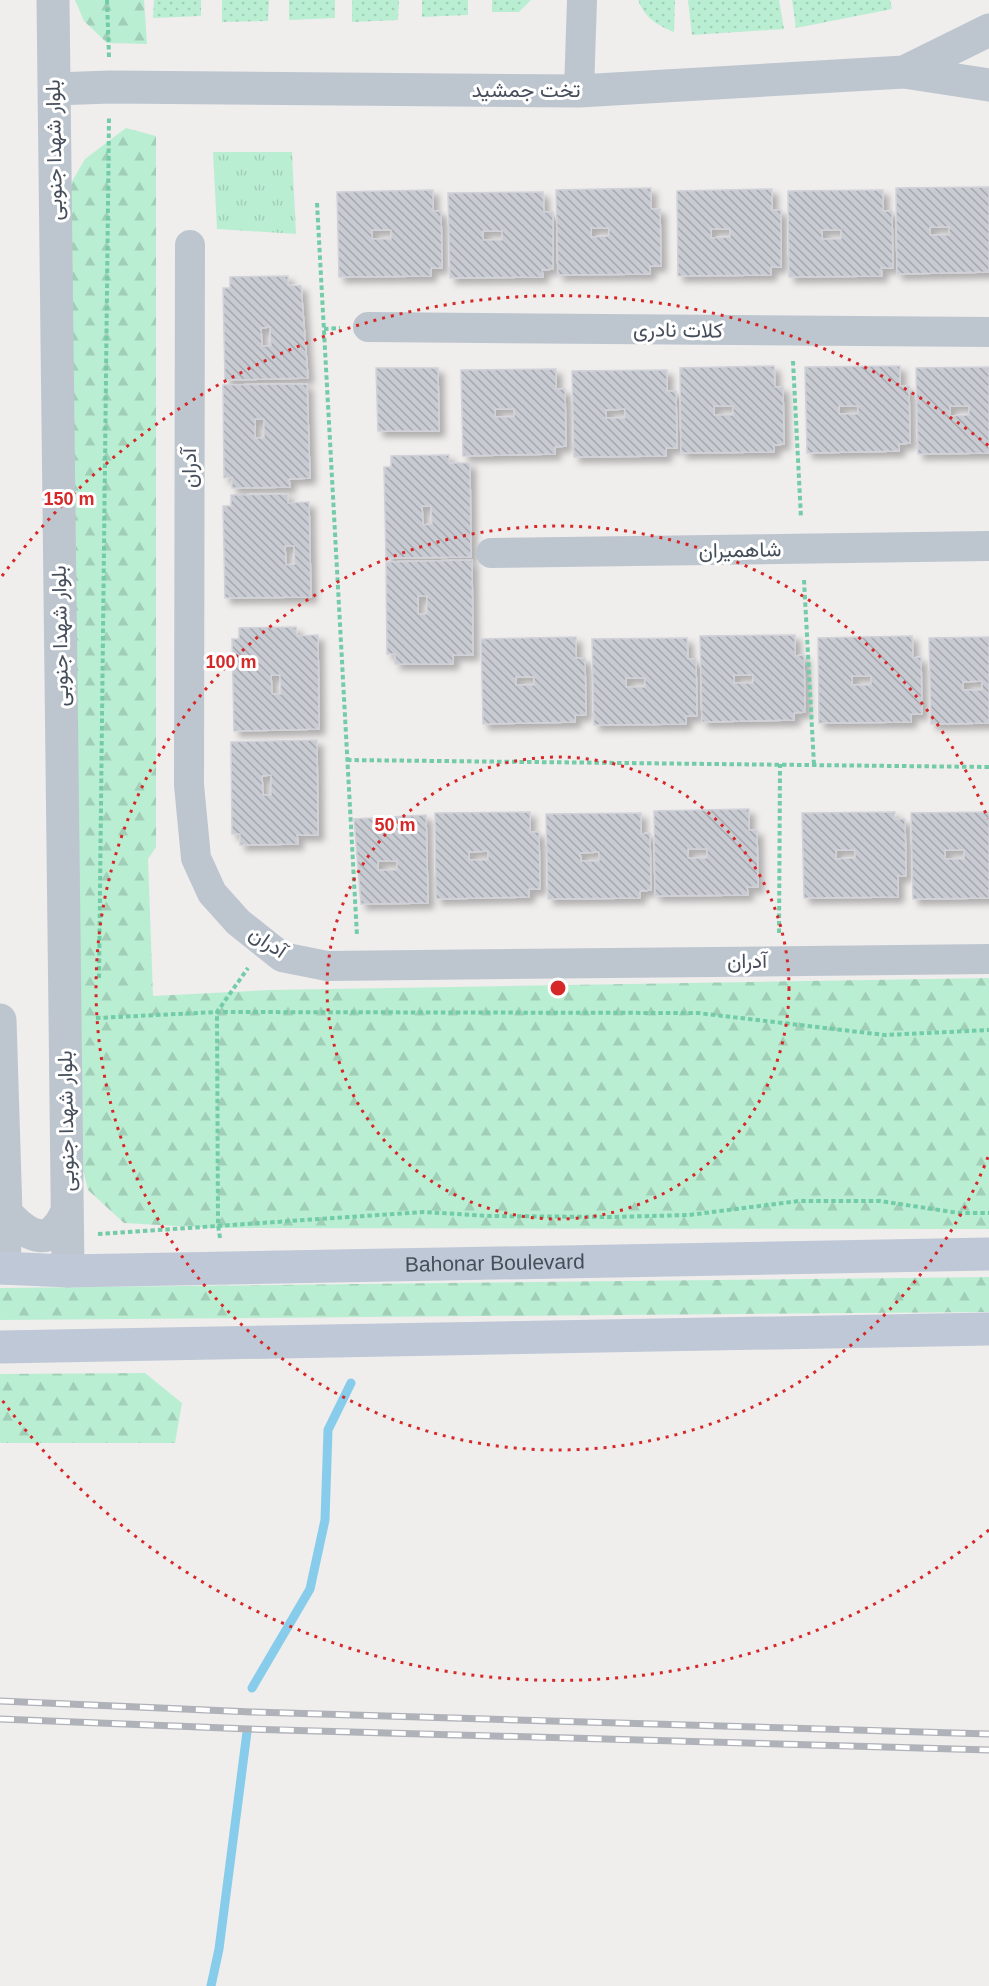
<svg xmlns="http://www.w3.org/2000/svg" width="989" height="1986" viewBox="0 0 989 1986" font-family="Arial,Vazirmatn,sans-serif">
  <defs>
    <pattern id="forest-firs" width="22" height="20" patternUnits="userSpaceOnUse" patternTransform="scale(1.5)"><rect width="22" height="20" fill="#baeed3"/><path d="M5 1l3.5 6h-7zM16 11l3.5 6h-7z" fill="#a1ceb7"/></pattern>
    <pattern id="park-tufts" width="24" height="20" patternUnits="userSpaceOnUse" patternTransform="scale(1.5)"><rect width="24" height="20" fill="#baeed3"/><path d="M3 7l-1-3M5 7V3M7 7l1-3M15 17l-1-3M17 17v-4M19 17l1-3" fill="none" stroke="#a1ceb7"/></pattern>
    <pattern id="garden-dots" width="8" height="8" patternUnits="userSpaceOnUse" patternTransform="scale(1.5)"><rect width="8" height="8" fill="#baeed3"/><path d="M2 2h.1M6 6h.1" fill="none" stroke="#a1ceb7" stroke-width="1.8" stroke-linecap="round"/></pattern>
    <pattern id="building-back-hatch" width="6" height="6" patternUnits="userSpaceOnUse" patternTransform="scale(1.5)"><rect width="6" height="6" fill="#c9cbd3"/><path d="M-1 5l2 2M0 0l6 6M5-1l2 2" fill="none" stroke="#a5a7ae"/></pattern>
    <filter id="shadow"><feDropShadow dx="5.5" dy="5.5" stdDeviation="3" flood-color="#0004"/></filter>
  </defs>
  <rect width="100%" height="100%" fill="#f0eded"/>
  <path fill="url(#forest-firs)" d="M 75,0 L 144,0 L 147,44 L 107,43 L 84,21 Z
    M 126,128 L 156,136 L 156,847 L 148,859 L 153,996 L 270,990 L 989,978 L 989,1229 L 212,1228 L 124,1223 L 88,1190 L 75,1137 L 63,197 L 85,159 Z
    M 989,1277 L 989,1312 L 0,1320 L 0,1288 Z
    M 145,1373 L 182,1403 L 175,1443 L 0,1443 L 0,1374 Z"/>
  <path fill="url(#park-tufts)" d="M 213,152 L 292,152 L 296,234 L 217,229 Z"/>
  <path fill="url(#garden-dots)" d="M 154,0 L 201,0 L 201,16 L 153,18 Z
    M 222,0 L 269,0 L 268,21 L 222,22 Z
    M 289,0 L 335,0 L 335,18 L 289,20 Z
    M 352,0 L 399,0 L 398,20 L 352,22 Z
    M 422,0 L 468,0 L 468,15 L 422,17 Z
    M 492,0 L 531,0 L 519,12 L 492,12 Z
    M 638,0 L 675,0 L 674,32 C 657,25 645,18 638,0 Z
    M 688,0 L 779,0 L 784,29 L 692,35 Z
    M 792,0 L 890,0 L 892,9 L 796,28 Z"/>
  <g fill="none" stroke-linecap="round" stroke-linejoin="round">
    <path stroke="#87cdeb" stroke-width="9" d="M 252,1688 L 310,1589 L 325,1520 L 328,1430 L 351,1383
      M 211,1986 L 219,1949 L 247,1732"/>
  </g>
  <path fill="url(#building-back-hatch)" stroke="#d1d2d9" stroke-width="1.5" fill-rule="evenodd" filter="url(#shadow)" d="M 989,187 L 989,272 L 897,274 L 896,188 ZM 930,227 L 949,227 L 949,235 L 930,235 Z
    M 651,188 L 651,209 L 660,209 L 661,266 L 650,266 L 650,274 L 558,275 L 556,190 ZM 591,228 L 609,228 L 609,236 L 591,237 Z
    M 772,189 L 772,210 L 781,210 L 781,267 L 771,267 L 771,275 L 678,276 L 677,191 ZM 711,229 L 730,229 L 730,237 L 711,238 Z
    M 433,190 L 433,211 L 441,211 L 442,268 L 431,268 L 431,276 L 339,277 L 337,192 ZM 372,230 L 391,230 L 391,239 L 372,239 Z
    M 883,190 L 883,211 L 892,211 L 893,268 L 881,268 L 882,276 L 789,277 L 788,191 ZM 822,230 L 841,230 L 841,239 L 822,239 Z
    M 543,192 L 544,212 L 553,212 L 553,269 L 542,270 L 543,277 L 450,278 L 448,193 ZM 483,231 L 502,231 L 502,240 L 483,240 Z
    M 288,276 L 288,285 L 301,286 L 308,378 L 225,380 L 223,288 L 230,288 L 230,277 ZM 270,327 L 271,346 L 262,346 L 261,328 Z
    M 774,366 L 775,387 L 783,387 L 784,444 L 774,445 L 774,452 L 681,453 L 680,368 ZM 714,406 L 733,406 L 733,415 L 714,415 Z
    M 900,366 L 900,386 L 909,386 L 910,443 L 899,444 L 899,451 L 807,453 L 805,367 ZM 839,406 L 858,406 L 858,414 L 839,414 Z
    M 989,367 L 989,453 L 918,454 L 916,368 ZM 950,406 L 969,406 L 969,415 L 950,416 Z
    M 376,368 L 438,368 L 439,431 L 378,431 Z
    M 556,369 L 556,389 L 565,389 L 566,446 L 555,447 L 555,454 L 463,456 L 461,370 ZM 495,409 L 514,409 L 514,417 L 495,417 Z
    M 667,370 L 667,391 L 676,391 L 677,448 L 666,448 L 666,456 L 574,457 L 572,371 ZM 625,409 L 625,418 L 606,418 L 606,410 Z
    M 307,384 L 310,478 L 289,479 L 290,487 L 232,488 L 232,477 L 224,478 L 223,385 ZM 255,419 L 264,419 L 264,438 L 255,438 Z
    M 449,455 L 449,463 L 470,463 L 471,557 L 386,558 L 384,467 L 391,467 L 391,456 ZM 422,506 L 431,506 L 432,524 L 423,525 Z
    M 288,494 L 288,503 L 309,502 L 311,597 L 225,598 L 223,506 L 231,506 L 231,495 ZM 285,546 L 294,546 L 295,564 L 286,565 Z
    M 472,560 L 473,655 L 453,655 L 453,664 L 395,664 L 395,654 L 387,654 L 386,562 ZM 418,596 L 427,596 L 427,614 L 418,614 Z
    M 296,627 L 297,636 L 318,635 L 319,729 L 234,731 L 232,639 L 239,639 L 239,628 ZM 271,675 L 280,675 L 281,694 L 272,694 Z
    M 795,635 L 795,656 L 804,655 L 805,712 L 794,713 L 794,720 L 702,722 L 700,636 ZM 734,675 L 753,675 L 753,683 L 734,683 Z
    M 912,636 L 913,658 L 921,657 L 922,714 L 911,714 L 911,722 L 819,723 L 818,638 ZM 852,676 L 871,676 L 871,685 L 852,685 Z
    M 576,637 L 576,658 L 585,658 L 586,715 L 575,715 L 575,722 L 483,724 L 481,639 ZM 516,677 L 534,677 L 534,685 L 516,685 Z
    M 989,637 L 989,723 L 931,724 L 929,638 ZM 982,681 L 982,690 L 963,690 L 963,682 Z
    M 687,638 L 688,659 L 696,659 L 697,716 L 686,716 L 686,724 L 594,725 L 592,639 ZM 626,678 L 645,678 L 645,687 L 626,687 Z
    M 317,740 L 318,835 L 297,835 L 298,844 L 240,845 L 240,834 L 232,834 L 231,742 ZM 271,775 L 271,795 L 263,795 L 262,776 Z
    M 749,809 L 749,830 L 757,830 L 758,887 L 747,887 L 748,895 L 655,896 L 654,811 ZM 688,849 L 707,849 L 707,858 L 688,858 Z
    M 530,812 L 530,832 L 539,832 L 540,889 L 529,889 L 529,897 L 436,899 L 435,813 ZM 488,851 L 488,860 L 469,860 L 469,852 Z
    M 895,812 L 894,819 L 905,819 L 906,876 L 898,876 L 898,897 L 804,898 L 802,813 ZM 836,850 L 855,850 L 855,858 L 836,859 Z
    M 989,812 L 989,898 L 913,899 L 911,813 ZM 945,850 L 964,850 L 964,859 L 945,859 Z
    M 641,813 L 641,834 L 650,833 L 651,890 L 640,891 L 640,898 L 548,899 L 546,814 ZM 599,852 L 599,861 L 581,861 L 580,853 Z
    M 426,815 L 428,903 L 361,904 L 354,819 ZM 378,861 L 397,861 L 397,870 L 378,870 Z"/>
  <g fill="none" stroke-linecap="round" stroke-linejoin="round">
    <path stroke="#73cca8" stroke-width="4" stroke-dasharray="4.5 3" stroke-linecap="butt" d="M 107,0 L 109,57
      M 317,203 L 357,936
      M 324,329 L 340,328
      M 793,361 L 801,518
      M 804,580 L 814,765
      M 347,760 L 989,767
      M 779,933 L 780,764
      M 99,978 L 109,118
      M 96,1018 L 217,1012 L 248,968
      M 98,1234 L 424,1212 L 490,1216 L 612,1217 L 689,1215 L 799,1201 L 880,1201 L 959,1213 L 989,1213
      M 220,1238 L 218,1225 L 217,1012 L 698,1013 L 885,1035 L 989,1030"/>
    <path stroke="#bdc6cf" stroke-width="30" d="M 579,91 L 582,0
      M 190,245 L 189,785 L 196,858 L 212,893 L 238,922 L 282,957 L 327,966 L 989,959
      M 368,327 L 989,332
      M 491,553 L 989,546"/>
    <path stroke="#bdc6cf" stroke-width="33" d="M 53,0 L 68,1271
      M 904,72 L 989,85
      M 54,89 L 110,87 L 579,91 L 904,72 L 989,30
      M 0,1020 L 6,1213 L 4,1268
      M 6,1213 C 29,1238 51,1249 67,1211"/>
    <g stroke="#bfc8d6" stroke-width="33">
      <path id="s1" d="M 0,1268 L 68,1271 L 989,1254"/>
      <path d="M 0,1347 L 989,1329"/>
    </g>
    <g stroke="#afb2b8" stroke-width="7">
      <path id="rail" d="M 0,1701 L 252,1712 L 989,1734
        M 0,1719 L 249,1729 L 989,1750"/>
    </g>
    <use href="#rail" stroke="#fff" stroke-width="4.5" stroke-dasharray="14" stroke-linecap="butt"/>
  </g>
  <g fill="none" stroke="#d62828" stroke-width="3" stroke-dasharray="3 6">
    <circle cx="558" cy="988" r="231"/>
    <path d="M988 1157A462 462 0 1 1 988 819"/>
    <path d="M989 1530A692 692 0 0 1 2 1400M2 576A692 692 0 0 1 989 446"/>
  </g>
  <g text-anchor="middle" stroke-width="6" stroke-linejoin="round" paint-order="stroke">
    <g font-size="21" fill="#454e5a" stroke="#fff">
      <text x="526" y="97">تخت جمشید</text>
      <text transform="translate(54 150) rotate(-91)" y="7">بلوار شهدا جنوبی</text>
      <text transform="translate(678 330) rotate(1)" y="7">کلات نادری</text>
      <text transform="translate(189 468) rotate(-90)" y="7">آدران</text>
      <text transform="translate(740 550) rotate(-1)" y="7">شاهمیران</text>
      <text transform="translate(60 636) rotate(-91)" y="7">بلوار شهدا جنوبی</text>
      <text transform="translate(268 942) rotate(34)" y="7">آدران</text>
      <text transform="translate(747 961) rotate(-1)" y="7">آدران</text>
      <text transform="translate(66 1121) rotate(-91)" y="7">بلوار شهدا جنوبی</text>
      <text dy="7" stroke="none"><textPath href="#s1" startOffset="495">Bahonar Boulevard</textPath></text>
    </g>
  </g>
  <circle cx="558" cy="988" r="9" fill="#d62828" stroke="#fff" stroke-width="3"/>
  <g font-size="18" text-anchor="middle" font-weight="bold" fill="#d62828" stroke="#fff" stroke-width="6" stroke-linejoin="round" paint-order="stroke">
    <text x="69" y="505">150 m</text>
    <text x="231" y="668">100 m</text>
    <text x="395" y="831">50 m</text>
  </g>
</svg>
